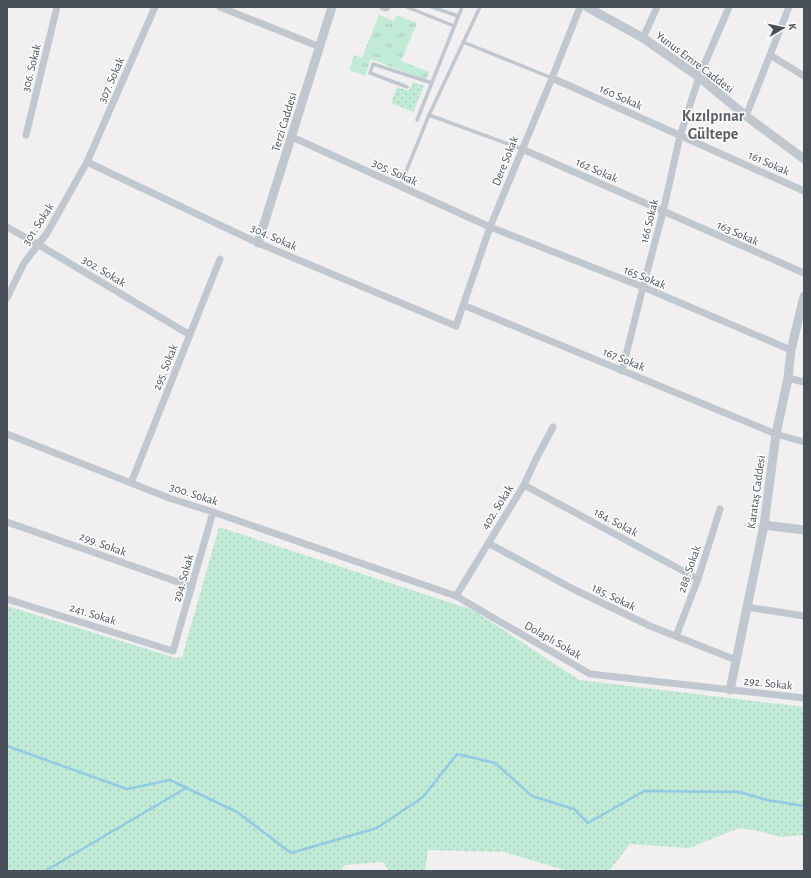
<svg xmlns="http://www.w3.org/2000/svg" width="811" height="878" viewBox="0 0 811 878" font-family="'Alegreya Sans',sans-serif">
  <defs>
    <pattern id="grass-dots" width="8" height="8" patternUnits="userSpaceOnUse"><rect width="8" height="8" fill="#c1ebd6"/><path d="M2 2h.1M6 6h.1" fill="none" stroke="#a7cbba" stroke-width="1.8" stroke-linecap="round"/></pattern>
    <pattern id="park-tufts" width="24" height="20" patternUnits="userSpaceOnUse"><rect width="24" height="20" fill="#c1ebd6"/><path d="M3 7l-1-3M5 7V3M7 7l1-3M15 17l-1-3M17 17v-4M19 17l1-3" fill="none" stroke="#a7cbba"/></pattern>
  </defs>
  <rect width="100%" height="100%" fill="#f1efef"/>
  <path fill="url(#grass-dots)" d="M 413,82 L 424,86 L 413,112 L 391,103 L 397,87 L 409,91 Z
    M 219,527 L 473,610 L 579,680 L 804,707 L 804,835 L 780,837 L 759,831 L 739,828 L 689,848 L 630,844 L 609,871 L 568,871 L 504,852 L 428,850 L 425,871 L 389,871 L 383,862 L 345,865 L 341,871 L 7,871 L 7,606 L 176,658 L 182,657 Z"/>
  <path fill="url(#park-tufts)" d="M 379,15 L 394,21 L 396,15 L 417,23 L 401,61 L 429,72 L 426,80 L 371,59 L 365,76 L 349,70 L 354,55 L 362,58 Z"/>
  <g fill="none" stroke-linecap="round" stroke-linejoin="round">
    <path stroke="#92cae3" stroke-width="2.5" d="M 7,746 L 127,789 L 170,780 L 237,812 L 291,853 L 377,828 L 423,797 L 457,754 L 495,763 L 532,796 L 574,809 L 588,823 L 644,791 L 739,792 L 767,800 L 804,806
      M 45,871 L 186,788"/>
    <path stroke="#c1c7cf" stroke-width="3.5" d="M 407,7 L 454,26
      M 432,7 L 458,16
      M 463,42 L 552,78
      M 407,87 L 370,73 L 373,64 L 432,83
      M 429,115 L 522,149
      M 417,120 L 462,7
      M 400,186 L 429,115 L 480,7"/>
    <path stroke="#c1c7cf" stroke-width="7" d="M 220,7 L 320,47
      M 383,7 L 386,8 L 387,7
      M 643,38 L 657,7
      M 770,55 L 804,76
      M 552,78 L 804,191
      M 746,116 L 789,7
      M 26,135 L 57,7
      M 292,137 L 490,227 L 643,287 L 791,350
      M 522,149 L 804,273
      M 87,162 L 258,243 L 456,326 L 490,227 L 552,78 L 580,7
      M 7,227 L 39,245 L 190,335
      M 7,298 L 24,263 L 47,233 L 87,162 L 155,7
      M 463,305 L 776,434 L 804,442
      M 622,371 L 643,287 L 663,212 L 680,136 L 699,77 L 729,7
      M 788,378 L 804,382
      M 7,434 L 169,498 L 213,512 L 456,596 L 590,674 L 804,698
      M 131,483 L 220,259
      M 524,485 L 698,579
      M 7,522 L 192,587
      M 488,543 L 573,589 L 650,626 L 736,660
      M 456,596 L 524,485 L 536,459 L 553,427
      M 7,599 L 173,651 L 213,512
      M 747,607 L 804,616
      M 676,636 L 698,579 L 720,509"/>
    <path stroke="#c1c7cf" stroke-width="9" d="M 587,7 L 643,38 L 699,77 L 746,116 L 804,159
      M 258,243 L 332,7
      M 764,525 L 804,530
      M 730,690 L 764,525 L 776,434 L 788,378 L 791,350 L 804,296"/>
  </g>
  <g text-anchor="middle" stroke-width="3" stroke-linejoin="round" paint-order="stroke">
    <g font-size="12" fill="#49505a" stroke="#fff">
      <text transform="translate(695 62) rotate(37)" y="4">Yunus Emre Caddesi</text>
      <text transform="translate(31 68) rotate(-76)" y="4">306. Sokak</text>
      <text transform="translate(111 80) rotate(-66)" y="4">307. Sokak</text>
      <text transform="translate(621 97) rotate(24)" y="4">160 Sokak</text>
      <text transform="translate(284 122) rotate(-73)" y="4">Terzi Caddesi</text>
      <text transform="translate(505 161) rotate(-68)" y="4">Dere Sokak</text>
      <text transform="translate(769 163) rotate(24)" y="4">161 Sokak</text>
      <text transform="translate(597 170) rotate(24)" y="4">162 Sokak</text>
      <text transform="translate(395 172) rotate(25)" y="4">305. Sokak</text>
      <text transform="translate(649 221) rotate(-76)" y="4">166 Sokak</text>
      <text transform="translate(38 224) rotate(-57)" y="4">301. Sokak</text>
      <text transform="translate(738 233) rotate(24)" y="4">163 Sokak</text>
      <text transform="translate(274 237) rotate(24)" y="4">304. Sokak</text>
      <text transform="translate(104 271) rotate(31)" y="4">302. Sokak</text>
      <text transform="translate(645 277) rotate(22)" y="4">165 Sokak</text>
      <text transform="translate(624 359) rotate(22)" y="4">167 Sokak</text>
      <text transform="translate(165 367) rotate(-68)" y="4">295. Sokak</text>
      <text transform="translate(756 492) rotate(-82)" y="4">Karataş Caddesi</text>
      <text transform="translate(194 494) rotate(18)" y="4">300. Sokak</text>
      <text transform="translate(497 507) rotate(-58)" y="4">402. Sokak</text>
      <text transform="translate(616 522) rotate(28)" y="4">184. Sokak</text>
      <text transform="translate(103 544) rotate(20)" y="4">299. Sokak</text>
      <text transform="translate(689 569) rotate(-71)" y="4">288. Sokak</text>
      <text transform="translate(183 578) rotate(-74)" y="4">294. Sokak</text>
      <text transform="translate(614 597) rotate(26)" y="4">185. Sokak</text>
      <text transform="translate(93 614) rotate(17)" y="4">241. Sokak</text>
      <text transform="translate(553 640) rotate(30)" y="4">Dolaplı Sokak</text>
      <text transform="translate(768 683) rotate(6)" y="4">292. Sokak</text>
    </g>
    <g font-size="16" font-weight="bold" fill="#5c5e63" stroke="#fff">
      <text x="713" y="121">Kızılpınar<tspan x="713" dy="18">Gültepe</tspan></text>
    </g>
  </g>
  <rect width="811" height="878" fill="none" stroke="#49505a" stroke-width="16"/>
  <g transform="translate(783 28) rotate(81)" stroke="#ffffff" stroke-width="3" paint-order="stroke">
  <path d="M0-3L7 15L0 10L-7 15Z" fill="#49505a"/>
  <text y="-6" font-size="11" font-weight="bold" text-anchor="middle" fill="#49505a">K</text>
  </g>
</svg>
